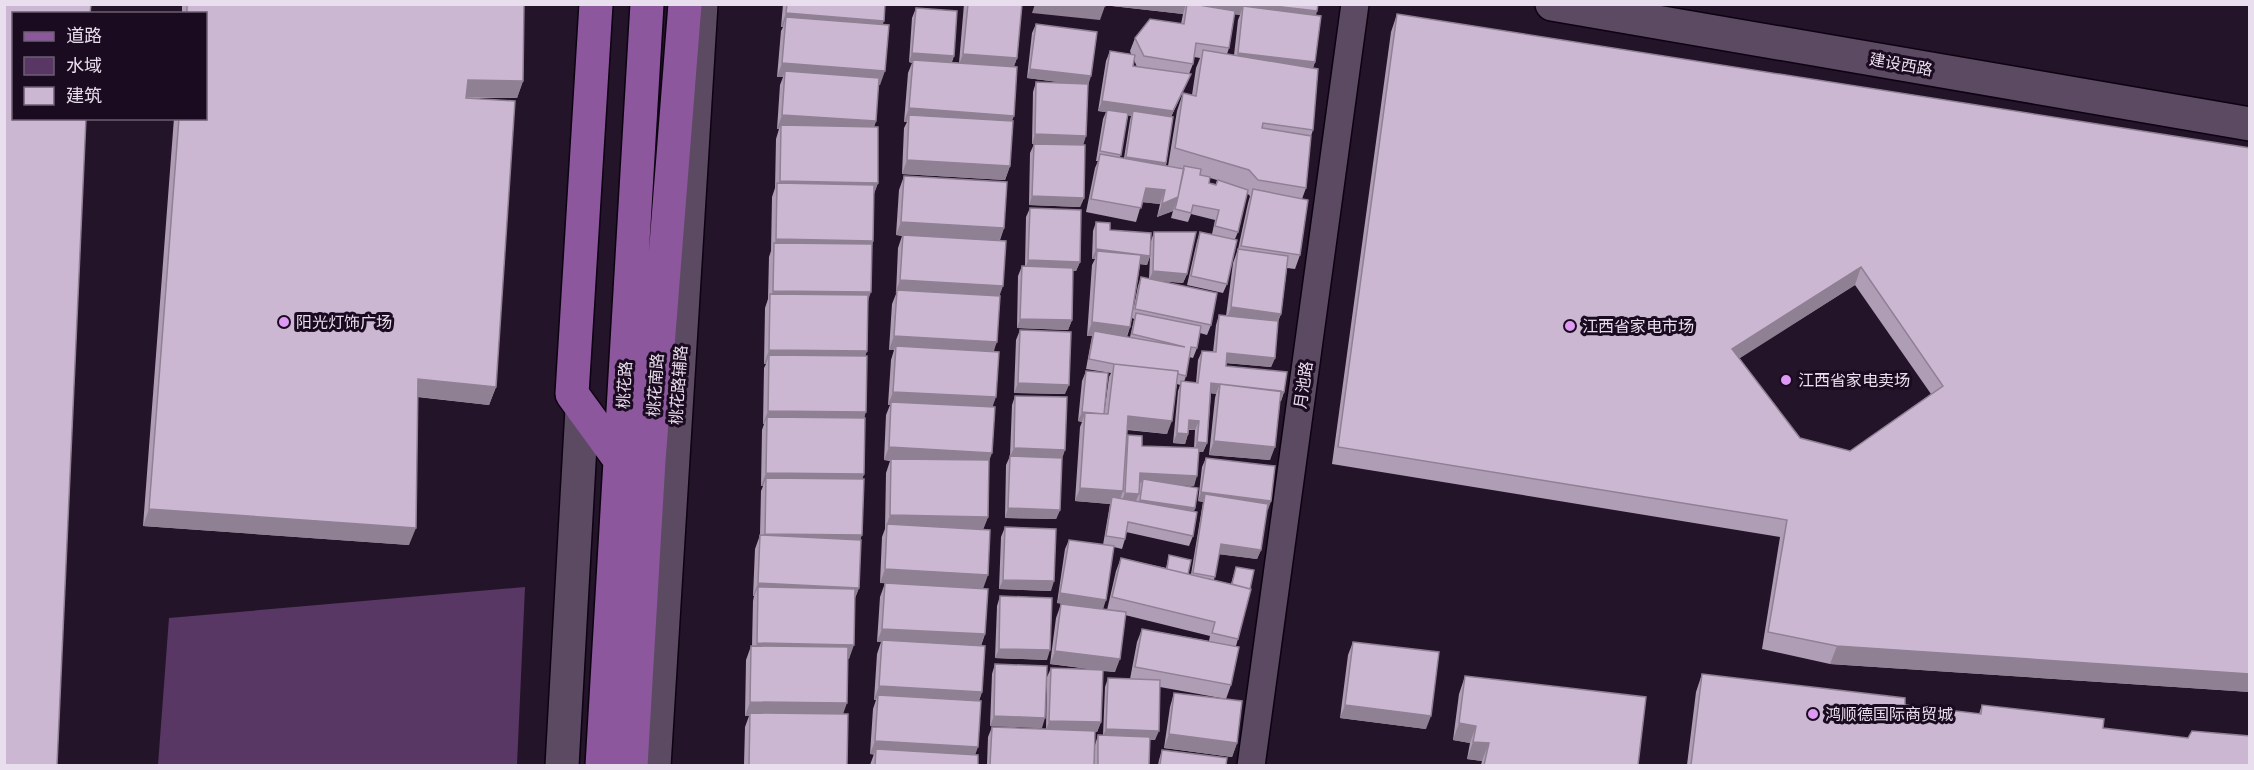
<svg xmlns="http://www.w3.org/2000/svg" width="2254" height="770" viewBox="0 0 2254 770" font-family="Helvetica,'Noto Sans SC',sans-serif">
  <rect width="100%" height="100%" fill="#241429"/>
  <path fill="#593764" d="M 525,587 L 517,765 L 158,765 L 169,618 Z"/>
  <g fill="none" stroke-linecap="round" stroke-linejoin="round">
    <g stroke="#0d0212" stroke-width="30">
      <path id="street" d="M 1251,766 L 1355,4"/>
    </g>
    <g stroke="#0d0212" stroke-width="36">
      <path id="secondary" d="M 1552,4 L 2250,124
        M 562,766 L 582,409
        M 654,766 L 701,4"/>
    </g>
    <g stroke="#0d0212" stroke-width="36">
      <path id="primary" d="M 596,4 L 572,394 L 620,460
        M 602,766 L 647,4
        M 631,766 L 649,460 L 685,4"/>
    </g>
    <use href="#street" stroke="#5c4a63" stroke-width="27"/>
    <use href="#secondary" stroke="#5c4a63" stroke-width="33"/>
    <use href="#primary" stroke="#8d579e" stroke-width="33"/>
  </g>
  <path fill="#af9db5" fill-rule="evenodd" d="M 182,4 L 524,4 L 523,81 L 517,98 L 466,98 L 496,387 L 489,405 L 417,397 L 409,545 L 143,526 L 174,118 L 206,118 L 206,14 L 182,14 Z
    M 783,4 L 885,4 L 882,25 L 880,85 L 878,85 L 876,121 L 874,127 L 878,183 L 874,193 L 873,241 L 872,245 L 868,303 L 867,351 L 865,356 L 864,474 L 862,479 L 859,588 L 855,598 L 849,659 L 848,659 L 843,714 L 847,765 L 744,765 L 745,727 L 749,716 L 745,716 L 746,660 L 751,646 L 752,646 L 753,601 L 754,596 L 753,596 L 755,549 L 760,535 L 761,491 L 763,486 L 761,486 L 762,430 L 764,424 L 763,424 L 764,368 L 766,364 L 764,364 L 765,308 L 768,299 L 769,257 L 771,251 L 772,197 L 775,188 L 776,139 L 779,129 L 777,129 L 780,85 L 783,77 L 777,77 L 781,31 L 783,27 L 781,27 Z
    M 964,4 L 1022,4 L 1017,58 L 1014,66 L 1010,166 L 1005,180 L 902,174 L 904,128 L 907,122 L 904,122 L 908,73 L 912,63 L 909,62 L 912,18 L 916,8 L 954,56 L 952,62 L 959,63 Z
    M 1112,4 L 1245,4 L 1245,7 L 1249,7 L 1249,4 L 1318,4 L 1316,15 L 1315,62 L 1313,68 L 1313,130 L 1311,136 L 1306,188 L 1302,199 L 1300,255 L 1295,269 L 1287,268 L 1281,314 L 1278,321 L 1275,358 L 1271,367 L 1226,363 L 1226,366 L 1284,392 L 1281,401 L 1280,401 L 1270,460 L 1209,455 L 1215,398 L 1216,394 L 1211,393 L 1207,443 L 1203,452 L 1199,452 L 1194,486 L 1182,485 L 1195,508 L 1194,511 L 1193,536 L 1189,546 L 1126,532 L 1125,539 L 1122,549 L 1114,547 L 1103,609 L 1107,610 L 1116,571 L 1121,558 L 1166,568 L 1169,555 L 1188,574 L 1191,574 L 1203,502 L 1198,501 L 1202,467 L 1206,458 L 1271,501 L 1267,510 L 1261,550 L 1257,559 L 1219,554 L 1214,580 L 1231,584 L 1236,567 L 1238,639 L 1236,646 L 1231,685 L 1226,699 L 1160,687 L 1155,740 L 1150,740 L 1149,765 L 1094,765 L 1095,745 L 1098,735 L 1103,735 L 1105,687 L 1108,678 L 1130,679 L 1137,642 L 1142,629 L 1209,641 L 1210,636 L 1125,615 L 1115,672 L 1102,671 L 1101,722 L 1097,732 L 1095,732 L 1094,765 L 987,765 L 988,737 L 992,727 L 1046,729 L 1047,677 L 1051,668 L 1089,669 L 1050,664 L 1056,618 L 1061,604 L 1101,609 L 1057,603 L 1065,549 L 1069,540 L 1103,545 L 1110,504 L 1075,501 L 1080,427 L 1082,422 L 1078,421 L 1082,381 L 1086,371 L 1104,414 L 1109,377 L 1111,373 L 1086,369 L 1092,336 L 1087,336 L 1092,265 L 1095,259 L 1092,259 L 1093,231 L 1096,222 L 1110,230 L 1151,241 L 1154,232 L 1187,274 L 1183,283 L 1161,281 L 1211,325 L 1207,335 L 1200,333 L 1197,348 L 1193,358 L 1189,357 L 1186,376 L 1184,382 L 1196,383 L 1198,360 L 1202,351 L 1213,352 L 1216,325 L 1219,315 L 1226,316 L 1233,263 L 1238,249 L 1248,203 L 1250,196 L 1247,193 L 1238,232 L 1235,239 L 1227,284 L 1223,293 L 1187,285 L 1197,241 L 1200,232 L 1212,234 L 1215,220 L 1191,214 L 1188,222 L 1171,218 L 1173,211 L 1157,217 L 1160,204 L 1142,202 L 1136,222 L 1086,212 L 1095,168 L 1098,161 L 1096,161 L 1103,119 L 1106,112 L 1098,111 L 1106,61 L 1110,51 L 1131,54 L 1130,51 L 1135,38 L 1181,24 L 1183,14 L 1112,6 ZM 1234,14 L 1240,15 L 1238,20 L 1234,55 L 1227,54 L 1229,48 ZM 1194,57 L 1200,58 L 1196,68 L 1192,95 L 1183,93 L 1177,111 L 1168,166 L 1166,165 L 1171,117 L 1187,83 L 1191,74 L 1189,74 L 1193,64 ZM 1134,60 L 1137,67 L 1133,66 ZM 1128,115 L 1131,116 L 1130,120 L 1124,158 L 1120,158 ZM 1210,178 L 1217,180 L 1216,184 L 1209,183 ZM 1150,256 L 1149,279 L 1141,277 L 1138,286 L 1133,311 L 1140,264 L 1147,265 ZM 1132,318 L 1134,319 L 1130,337 L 1127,337 L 1130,327 ZM 1177,384 L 1180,385 L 1178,391 L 1173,443 L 1185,444 L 1188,434 L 1188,430 L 1195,430 L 1194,448 L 1142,446 L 1127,438 L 1127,430 L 1167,434 Z
    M 1397,14 L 2250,148 L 2250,692 L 1830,664 L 1762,649 L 1780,537 L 1332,464 L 1391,32 ZM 1855,285 L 1931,394 L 1850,451 L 1800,438 L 1739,358 Z
    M 1036,24 L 1088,84 L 1083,145 L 1084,198 L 1080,207 L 1029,205 L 1030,153 L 1034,144 L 1032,144 L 1033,92 L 1036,82 L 1066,83 L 1027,78 L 1032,33 Z
    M 904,176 L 1004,228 L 1000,240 L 1000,296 L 994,352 L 993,407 L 989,462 L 988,517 L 983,529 L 983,589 L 985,634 L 981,646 L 982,692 L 979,701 L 975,755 L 978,765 L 870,765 L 874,754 L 870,754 L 873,709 L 876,700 L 874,700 L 877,654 L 881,642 L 877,642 L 880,597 L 885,583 L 880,583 L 882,537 L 885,529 L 886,473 L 890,461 L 884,460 L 886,415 L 890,405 L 888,405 L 891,360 L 894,350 L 889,350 L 892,304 L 896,294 L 898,248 L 902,236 L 896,235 L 899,190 Z
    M 1030,208 L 1080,262 L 1076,271 L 1073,271 L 1072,320 L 1068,330 L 1017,328 L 1018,276 L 1022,266 L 1025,266 L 1026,217 Z
    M 1020,330 L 1065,394 L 1014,393 L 1016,340 Z
    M 1015,396 L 1062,459 L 1060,510 L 1056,519 L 1005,518 L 1006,465 L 1010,456 L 1012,405 Z
    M 1005,527 L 1051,591 L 999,589 L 1001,537 Z
    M 1000,596 L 1047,660 L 995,658 L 997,606 Z
    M 1353,642 L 1426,729 L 1340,718 L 1348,655 Z
    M 995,664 L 1042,728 L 990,726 L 992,674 Z
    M 1702,674 L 1905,705 L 1979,714 L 1982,705 L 2103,728 L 2250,765 L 1687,765 L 1696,692 Z
    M 1465,676 L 1638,765 L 1481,765 L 1482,761 L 1467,759 L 1470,743 L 1453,740 L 1459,694 Z
    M 1174,693 L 1237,743 L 1232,757 L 1164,748 L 1170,707 Z
    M 1162,750 L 1226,765 L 1158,765 L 1159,760 Z"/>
  <path fill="#8f8094" d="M 1035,4 L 1085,4 L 1105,6 L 1100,20 L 1032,13 Z
    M 1112,4 L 1186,4 L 1183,14 L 1112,6 Z
    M 1191,4 L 1237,4 L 1245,6 L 1242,14 L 1243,6 L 1240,15 L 1189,8 Z
    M 1252,4 L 1257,4 L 1317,11 L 1312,25 L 1247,18 Z
    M 786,13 L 884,21 L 879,35 L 786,17 L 783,27 L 781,27 Z
    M 912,53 L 954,56 L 950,65 L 913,60 L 912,63 L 909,62 Z
    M 1238,53 L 1315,62 L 1310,76 L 1233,67 Z
    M 963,54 L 1017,58 L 1012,72 L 958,67 Z
    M 782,63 L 885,71 L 880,85 L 785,78 L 785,71 L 783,77 L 777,77 Z
    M 1030,69 L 1091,76 L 1088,86 L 1027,78 Z
    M 1191,74 L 1187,83 L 1169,121 L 1133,111 L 1131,116 L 1098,111 L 1102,101 Z
    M 468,80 L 523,81 L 517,98 L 461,97 Z
    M 909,108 L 1014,116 L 1009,129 L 909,115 L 907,122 L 904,122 Z
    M 782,115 L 876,121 L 871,135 L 781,125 L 779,129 L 777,129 Z
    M 1035,134 L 1086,136 L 1083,146 L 1032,144 Z
    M 1126,157 L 1166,163 L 1163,173 L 1123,167 Z
    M 907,160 L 1010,166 L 1005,180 L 902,174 Z
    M 780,181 L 878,183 L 873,197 L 776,191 Z
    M 1146,188 L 1165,190 L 1160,204 L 1141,202 Z
    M 1032,196 L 1084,198 L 1080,207 L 1029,205 Z
    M 1178,197 L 1173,211 L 1157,217 L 1162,204 Z
    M 901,222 L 1004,228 L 999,241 L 896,235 Z
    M 776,239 L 873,241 L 868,255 L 774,246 Z
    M 1096,249 L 1150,256 L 1147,265 L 1097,259 L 1097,251 L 1095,259 L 1092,259 Z
    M 1028,260 L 1080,262 L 1076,271 L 1025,270 Z
    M 1861,267 L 1855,285 L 1726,367 L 1732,349 Z
    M 1153,271 L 1187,274 L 1183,283 L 1149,280 Z
    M 900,280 L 1003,286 L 998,300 L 897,290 L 895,294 Z
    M 773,291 L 871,292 L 866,306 L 770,300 Z
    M 1231,307 L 1281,314 L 1276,327 L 1226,321 Z
    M 1020,319 L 1072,320 L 1068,330 L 1017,328 Z
    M 1092,322 L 1130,327 L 1125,340 L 1094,331 L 1092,336 L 1087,336 Z
    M 894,336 L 997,342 L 992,355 L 896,346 L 894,350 L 889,350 Z
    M 769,350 L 867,351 L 862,365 L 769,355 L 766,364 L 764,364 Z
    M 1227,353 L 1275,358 L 1271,367 L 1224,363 Z
    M 418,379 L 496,387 L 489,405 L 411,396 Z
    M 1018,383 L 1069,385 L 1065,394 L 1014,393 Z
    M 1211,383 L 1284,392 L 1281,401 L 1218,394 L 1220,384 L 1216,394 L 1208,393 Z
    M 893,392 L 996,397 L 991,411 L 891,402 L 890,405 L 888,405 Z
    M 768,411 L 866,412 L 861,426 L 767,417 L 764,424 L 763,424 Z
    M 1082,412 L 1104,414 L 1085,413 L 1082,422 L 1078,421 Z
    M 1128,416 L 1172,421 L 1167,434 L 1123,429 Z
    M 1189,420 L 1199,421 L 1195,430 L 1186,429 Z
    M 1177,433 L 1188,434 L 1185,444 L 1173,443 Z
    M 1214,441 L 1275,447 L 1270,460 L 1209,455 Z
    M 1197,442 L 1207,443 L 1203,452 L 1194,452 Z
    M 889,447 L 992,453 L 987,467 L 884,460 Z
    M 1014,448 L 1065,450 L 1062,459 L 1010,457 Z
    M 766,473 L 864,474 L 859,488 L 766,478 L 763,486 L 761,486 Z
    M 1140,473 L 1197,476 L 1194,486 L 1142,483 L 1143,479 L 1141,483 L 1136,483 Z
    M 1080,488 L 1123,491 L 1118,505 L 1112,497 L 1110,504 L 1075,501 Z
    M 1201,492 L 1271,501 L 1268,510 L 1204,502 L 1205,494 L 1203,502 L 1198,501 Z
    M 1125,493 L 1139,494 L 1135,503 L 1121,502 Z
    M 1140,500 L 1195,508 L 1192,517 L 1136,509 Z
    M 1008,508 L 1060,510 L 1056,519 L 1005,518 Z
    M 149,509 L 416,528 L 409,545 L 143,526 Z
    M 890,515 L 988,517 L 983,530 L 887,524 L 885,529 Z
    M 765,534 L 862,535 L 857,549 L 760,547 Z
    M 1221,544 L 1261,550 L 1257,559 L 1217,554 Z
    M 885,569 L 988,575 L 983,589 L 880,583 Z
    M 1003,580 L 1054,581 L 1051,591 L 999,589 Z
    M 758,583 L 859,588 L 854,601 L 758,587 L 754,596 L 753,596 Z
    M 1060,593 L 1106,600 L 1103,609 L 1057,603 Z
    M 882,629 L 985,634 L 980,648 L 882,640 L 881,642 L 877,642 Z
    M 757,643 L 854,645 L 849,659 L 752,657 Z
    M 1837,646 L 2250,674 L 2250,692 L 1830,664 Z
    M 999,649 L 1050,650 L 1047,660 L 995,658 Z
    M 1055,651 L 1120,659 L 1115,672 L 1050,664 Z
    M 879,686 L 982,692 L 977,705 L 878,695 L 876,700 L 874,700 Z
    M 750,702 L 847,703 L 842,717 L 750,713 L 749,716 L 745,716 Z
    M 1345,705 L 1431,716 L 1426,729 L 1340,718 Z
    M 994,716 L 1045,718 L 1042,728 L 990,726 Z
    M 1049,721 L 1101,722 L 1097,732 L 1046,730 Z
    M 1459,723 L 1476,726 L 1470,743 L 1453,740 Z
    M 1106,729 L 1159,731 L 1155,740 L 1102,738 Z
    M 1169,734 L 1237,743 L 1232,757 L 1164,748 Z
    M 875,741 L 978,747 L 973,761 L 876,749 L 874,755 L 870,754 Z
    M 1473,742 L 1489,743 L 1482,761 L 1467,759 Z"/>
  <path fill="#ccb7d3" stroke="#8f8094" stroke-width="1.5" fill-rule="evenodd" d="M 4,4 L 91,4 L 90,14 L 14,14 L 14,118 L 86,118 L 57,765 L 4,765 Z
    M 187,4 L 524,4 L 523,81 L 468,80 L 466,98 L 515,101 L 496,387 L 418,379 L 416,528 L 149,509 L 179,118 L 206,118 L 206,14 L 187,14 Z
    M 787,4 L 885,4 L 884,21 L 786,13 Z
    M 968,4 L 1022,4 L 1017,58 L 963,54 Z
    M 1085,4 L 1105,4 L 1105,6 Z
    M 1187,4 L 1193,4 L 1235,11 L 1229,48 L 1196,43 L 1193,64 L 1144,56 L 1135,38 L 1150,19 L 1184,24 Z
    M 1257,4 L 1318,4 L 1317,11 Z
    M 1243,6 L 1321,16 L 1315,62 L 1238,53 Z
    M 916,8 L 957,11 L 954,56 L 912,53 Z
    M 1397,14 L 2250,148 L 2250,674 L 1837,646 L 1768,632 L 1787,520 L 1338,447 ZM 1861,267 L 1943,386 L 1850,451 L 1800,438 L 1732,349 Z
    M 786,17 L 889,25 L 885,71 L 782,63 Z
    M 1036,24 L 1097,32 L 1091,76 L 1030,69 Z
    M 1203,50 L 1318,69 L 1313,130 L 1263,123 L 1262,128 L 1311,136 L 1306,188 L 1258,180 L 1249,170 L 1175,148 L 1183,93 L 1196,96 Z
    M 1110,51 L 1135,55 L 1133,66 L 1191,74 L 1173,111 L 1102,101 Z
    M 913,60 L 1017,67 L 1014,116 L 909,108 Z
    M 785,71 L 879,78 L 876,121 L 782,115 Z
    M 1036,82 L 1088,84 L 1086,136 L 1035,134 Z
    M 1107,110 L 1128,113 L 1121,155 L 1100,151 Z
    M 1133,111 L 1173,117 L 1166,163 L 1126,157 Z
    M 909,115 L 1013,121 L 1010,166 L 907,160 Z
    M 781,125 L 878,127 L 878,183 L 780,181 Z
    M 1034,144 L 1085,145 L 1084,198 L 1032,196 Z
    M 1100,154 L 1184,169 L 1178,197 L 1162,204 L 1165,190 L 1146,188 L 1141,208 L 1091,199 Z
    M 1184,166 L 1201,169 L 1200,175 L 1210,177 L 1209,183 L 1216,185 L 1218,180 L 1248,190 L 1238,232 L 1215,226 L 1219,210 L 1193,205 L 1191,213 L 1175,209 L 1178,197 Z
    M 904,176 L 1007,182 L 1004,228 L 901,222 Z
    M 777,183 L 874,185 L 873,241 L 776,239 Z
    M 1253,189 L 1308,200 L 1300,255 L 1241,246 Z
    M 1030,208 L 1081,210 L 1080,262 L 1028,260 Z
    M 1096,222 L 1110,223 L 1110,230 L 1151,233 L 1150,256 L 1096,249 Z
    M 1154,232 L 1196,232 L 1187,274 L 1153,271 Z
    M 1200,232 L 1237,240 L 1227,284 L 1191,276 Z
    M 903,235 L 1006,241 L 1003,286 L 900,280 Z
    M 774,243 L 872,244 L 871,292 L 773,291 Z
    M 1238,249 L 1288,256 L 1281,314 L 1231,307 Z
    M 1097,251 L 1141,255 L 1130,327 L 1092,322 Z
    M 1022,266 L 1073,268 L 1072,320 L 1020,319 Z
    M 1141,277 L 1217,293 L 1211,325 L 1135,309 Z
    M 897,290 L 1000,296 L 997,342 L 894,336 Z
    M 770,294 L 868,295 L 867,351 L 769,350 Z
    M 1136,313 L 1201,326 L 1197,348 L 1191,347 L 1186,376 L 1178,374 L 1178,371 L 1114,364 L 1089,359 L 1094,331 L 1185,347 L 1132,334 Z
    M 1219,315 L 1278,321 L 1275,358 L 1227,353 L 1226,366 L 1287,372 L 1284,392 L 1211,383 L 1207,443 L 1197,442 L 1199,421 L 1189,420 L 1188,434 L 1177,433 L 1181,381 L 1198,383 L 1202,351 L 1216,352 Z
    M 1020,330 L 1071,332 L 1069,385 L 1018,383 Z
    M 896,346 L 999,352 L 996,397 L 893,392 Z
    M 769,355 L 867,356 L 866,412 L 768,411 Z
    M 1114,364 L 1178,371 L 1172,421 L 1128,416 L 1123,491 L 1080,488 L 1085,413 L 1108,414 Z
    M 1086,371 L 1108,373 L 1104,414 L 1082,412 Z
    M 1220,384 L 1281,391 L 1275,447 L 1214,441 Z
    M 1015,396 L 1067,397 L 1065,450 L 1014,448 Z
    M 891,402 L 995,407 L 992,453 L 889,447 Z
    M 767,417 L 865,418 L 864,474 L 766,473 Z
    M 1128,435 L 1142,436 L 1142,446 L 1199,448 L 1197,476 L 1140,473 L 1139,494 L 1125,493 Z
    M 1010,456 L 1062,458 L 1060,510 L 1008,508 Z
    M 1206,458 L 1275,466 L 1271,501 L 1201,492 Z
    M 891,459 L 989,460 L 988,517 L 890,515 Z
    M 766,478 L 864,479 L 862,535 L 765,534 Z
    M 1143,479 L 1198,488 L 1195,508 L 1140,500 Z
    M 1205,494 L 1268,504 L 1261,550 L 1221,544 L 1215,577 L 1193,573 Z
    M 1112,497 L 1197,512 L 1193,536 L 1128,522 L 1125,539 L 1106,536 Z
    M 887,524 L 990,530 L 988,575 L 885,569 Z
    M 1005,527 L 1056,529 L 1054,581 L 1003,580 Z
    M 760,535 L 861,540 L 859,588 L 758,583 Z
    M 1069,540 L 1114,546 L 1106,600 L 1060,593 Z
    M 1169,555 L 1191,560 L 1188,574 L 1167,569 Z
    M 1121,558 L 1251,589 L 1238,639 L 1212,633 L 1215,622 L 1112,597 Z
    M 1236,567 L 1254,570 L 1250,589 L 1232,584 Z
    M 885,583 L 988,589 L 985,634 L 882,629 Z
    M 758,587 L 855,589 L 854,645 L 757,643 Z
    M 1000,596 L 1052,598 L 1050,650 L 999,649 Z
    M 1061,604 L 1126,612 L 1120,659 L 1055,651 Z
    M 1142,629 L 1239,647 L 1231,685 L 1135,667 Z
    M 882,640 L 985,646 L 982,692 L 879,686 Z
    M 1353,642 L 1439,652 L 1431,716 L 1345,705 Z
    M 751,646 L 848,647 L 847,703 L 750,702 Z
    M 995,664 L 1047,666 L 1045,718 L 994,716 Z
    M 1051,668 L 1103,670 L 1101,722 L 1049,721 Z
    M 1702,674 L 1905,698 L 1905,705 L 1981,714 L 1982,705 L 2104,719 L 2103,728 L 2188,738 L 2192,731 L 2250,736 L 2250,765 L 1691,765 Z
    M 1465,676 L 1646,697 L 1638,765 L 1484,765 L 1489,743 L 1473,742 L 1476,726 L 1459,723 Z
    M 1108,678 L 1160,680 L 1159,731 L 1106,729 Z
    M 1174,693 L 1242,701 L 1237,743 L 1169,734 Z
    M 878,695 L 981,701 L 978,747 L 875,741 Z
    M 750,713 L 848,714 L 847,765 L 749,765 Z
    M 992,727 L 1095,731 L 1094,765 L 990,765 Z
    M 1098,735 L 1150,737 L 1149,765 L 1098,765 Z
    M 876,749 L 978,755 L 978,765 L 875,765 Z
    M 1162,750 L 1227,758 L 1226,765 L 1160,765 Z"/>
  <g fill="#dd99f3" stroke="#1b0b20" stroke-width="2">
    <circle cx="284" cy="322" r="6"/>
    <circle cx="1570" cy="326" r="6"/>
    <circle cx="1786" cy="380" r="6"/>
    <circle cx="1813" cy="714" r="6"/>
  </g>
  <g text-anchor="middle" stroke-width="6" stroke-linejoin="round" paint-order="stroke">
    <g font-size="16" fill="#e9deed" stroke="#1b0b20">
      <text transform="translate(1901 64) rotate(10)" y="6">建设西路</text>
      <text transform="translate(624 385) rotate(-87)" y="6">桃花路</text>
      <text transform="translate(655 385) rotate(-86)" y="6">桃花南路</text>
      <text transform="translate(678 385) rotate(-86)" y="6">桃花路辅路</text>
      <text transform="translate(1303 385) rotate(-82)" y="6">月池路</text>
    </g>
    <g font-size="16" fill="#e9deed" stroke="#1b0b20" text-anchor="start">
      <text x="296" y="328">阳光灯饰广场</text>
      <text x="1582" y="332">江西省家电市场</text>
      <text x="1798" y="386">江西省家电卖场</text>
      <text x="1825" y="720">鸿顺德国际商贸城</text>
    </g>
  </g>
  <rect width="2254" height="770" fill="none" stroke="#e9deed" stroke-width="12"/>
  <rect x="12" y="12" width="195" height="108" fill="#1b0b20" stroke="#6d5f72" stroke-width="1.5"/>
  <rect x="24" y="32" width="30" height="9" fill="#8d579e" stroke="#6d5f72" stroke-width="1.5"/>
  <text x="66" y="42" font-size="18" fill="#e9deed">道路</text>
  <rect x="24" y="57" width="30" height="18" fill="#593764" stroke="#6d5f72" stroke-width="1.5"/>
  <text x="66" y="72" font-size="18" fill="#e9deed">水域</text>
  <rect x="24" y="87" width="30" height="18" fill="#ccb7d3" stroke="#6d5f72" stroke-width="1.5"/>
  <text x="66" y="102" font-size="18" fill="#e9deed">建筑</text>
</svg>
